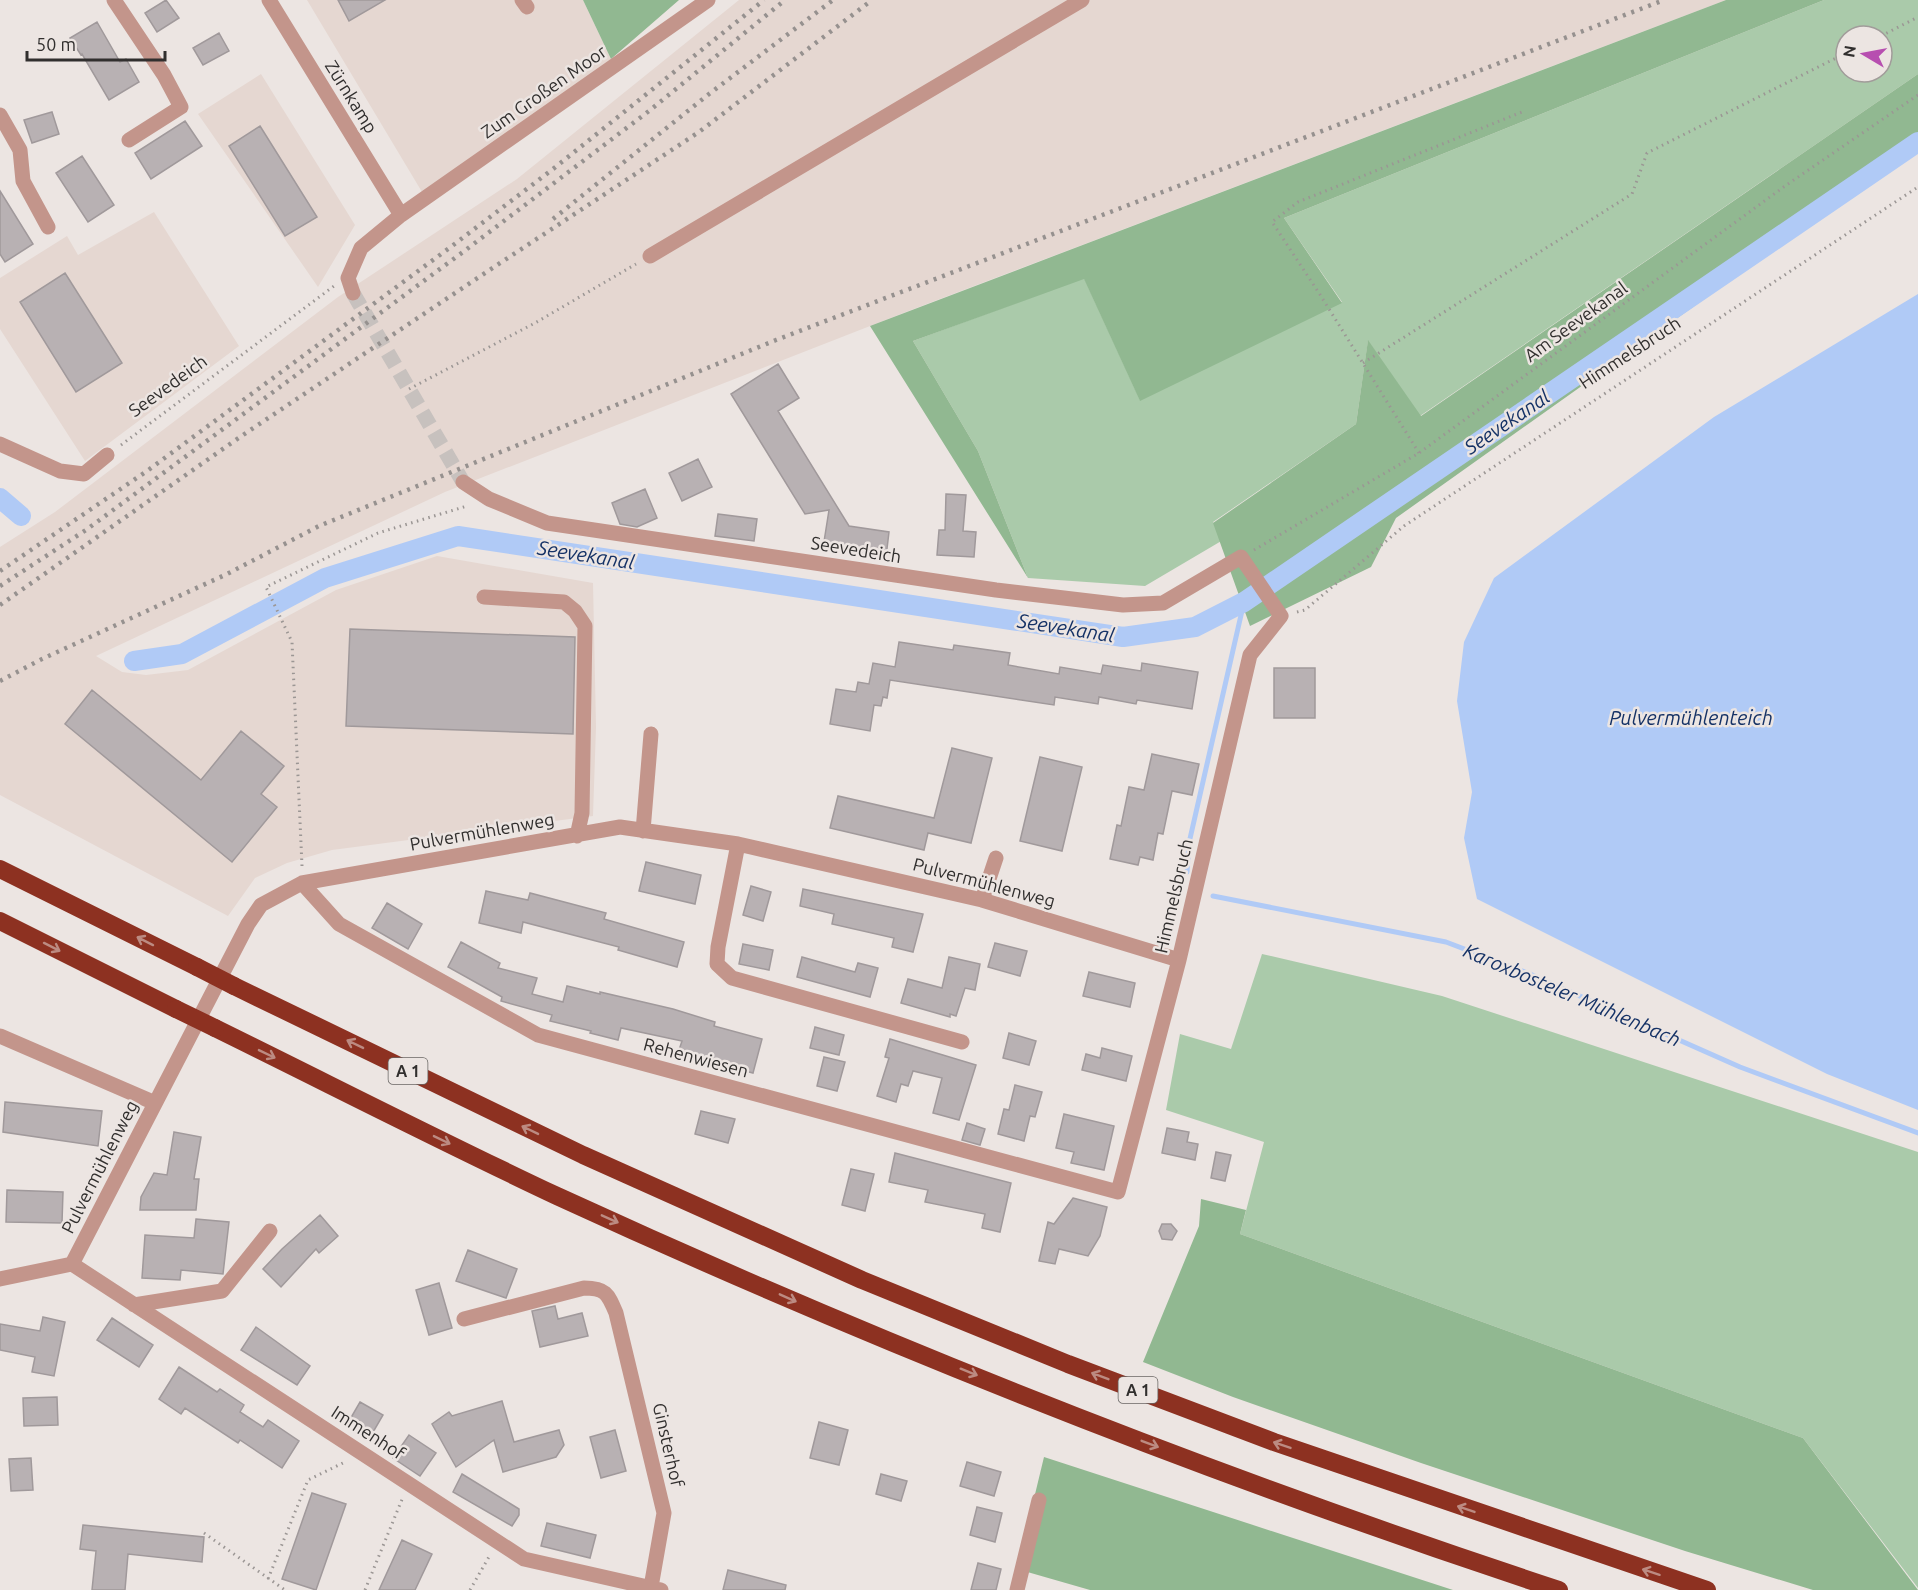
<svg xmlns="http://www.w3.org/2000/svg" width="1918" height="1590" viewBox="0 0 1918 1590" font-family="Ubuntu,sans-serif">
  <rect width="100%" height="100%" fill="#ece5e2"/>
  <path fill="#e5d7d1" d="M 307,0 L 583,0 L 611,59 L 425,197 Z
    M 739,0 L 1726,0 L 911,310 L 445,492 L 96,656 L 122,672 L 146,675 L 188,670 L 336,590 L 437,556 L 593,583 L 596,727 L 593,816 L 332,850 L 287,863 L 255,878 L 228,916 L 0,795 L 0,547 L 55,512 L 338,297 L 517,179 Z
    M 261,74 L 355,225 L 318,287 L 198,114 Z
    M 154,212 L 239,346 L 85,461 L 0,329 L 0,278 L 67,236 L 78,255 Z"/>
  <path fill="#aacaaa" fill-rule="evenodd" d="M 1824,0 L 1918,0 L 1918,74 L 1420,416 L 1368,341 L 1356,424 L 1213,522 L 1223,540 L 1145,586 L 1028,578 L 978,451 L 913,341 L 1084,278 L 1140,400 L 1342,302 L 1284,218 ZM 1846,36 L 1882,36 L 1882,72 L 1846,72 Z
    M 1262,954 L 1442,996 L 1918,1152 L 1918,1588 L 1803,1438 L 1240,1234 L 1264,1142 L 1166,1110 L 1180,1034 L 1231,1049 Z"/>
  <path fill="#91b891" d="M 583,0 L 679,0 L 611,59 Z
    M 1726,0 L 1824,0 L 1284,218 L 1342,303 L 1140,401 L 1084,279 L 913,341 L 978,451 L 1028,578 L 870,326 Z
    M 1918,74 L 1918,147 L 1396,518 L 1371,567 L 1250,626 L 1213,523 L 1356,424 L 1368,340 L 1421,416 Z
    M 1201,1199 L 1246,1210 L 1240,1234 L 1803,1438 L 1918,1590 L 1813,1590 L 1685,1551 L 1421,1463 L 1233,1397 L 1143,1362 L 1199,1226 Z
    M 1044,1457 L 1453,1590 L 1090,1590 L 1017,1569 Z"/>
  <path fill="#b0caf6" d="M 1918,294 L 1918,1110 L 1827,1074 L 1477,899 L 1464,838 L 1472,792 L 1457,701 L 1464,642 L 1494,578 L 1714,417 Z"/>
  <g fill="none" stroke-linecap="round" stroke-linejoin="round">
    <path stroke="#b0caf6" stroke-width="5" d="M 1187,872 L 1189,843 L 1244,602
      M 1213,896 L 1446,942 L 1530,974 L 1740,1067 L 1918,1133"/>
    <path stroke="#b0caf6" stroke-width="20" d="M 0,498 L 21,516
      M 134,661 L 182,654 L 325,578 L 458,536 L 1123,637 L 1195,627 L 1244,602 L 1918,142"/>
  </g>
  <path fill="#b8b1b3" stroke="#a0999b" stroke-width="1.5" d="M 166,0 L 179,18 L 157,32 L 145,13 Z
    M 338,0 L 385,0 L 349,21 Z
    M 97,22 L 120,62 L 126,59 L 139,82 L 109,100 L 82,54 L 81,55 L 70,38 Z
    M 219,33 L 229,51 L 203,65 L 193,48 Z
    M 52,112 L 59,134 L 32,143 L 24,120 Z
    M 185,121 L 202,146 L 151,179 L 135,153 Z
    M 260,126 L 317,217 L 285,236 L 229,146 Z
    M 82,156 L 114,205 L 88,222 L 56,173 Z
    M 0,191 L 33,244 L 5,262 L 0,254 Z
    M 65,273 L 122,363 L 76,392 L 20,302 Z
    M 778,364 L 799,398 L 778,411 L 849,526 L 889,532 L 886,557 L 823,548 L 829,510 L 805,514 L 731,394 Z
    M 698,459 L 712,487 L 682,501 L 669,473 Z
    M 645,489 L 657,518 L 637,527 L 620,524 L 612,503 Z
    M 946,494 L 966,495 L 963,531 L 976,532 L 974,557 L 937,555 L 939,530 L 945,530 Z
    M 718,514 L 757,519 L 754,541 L 715,536 Z
    M 350,629 L 575,637 L 573,734 L 346,726 Z
    M 899,642 L 953,650 L 954,645 L 1010,653 L 1008,665 L 1059,674 L 1060,667 L 1101,674 L 1103,665 L 1141,671 L 1142,663 L 1198,672 L 1192,709 L 1137,700 L 1136,704 L 1099,697 L 1098,704 L 1055,697 L 1054,705 L 890,680 L 887,698 L 883,697 L 881,706 L 874,705 L 870,731 L 830,724 L 836,689 L 856,692 L 858,682 L 869,684 L 873,663 L 895,667 Z
    M 1274,668 L 1315,668 L 1315,718 L 1274,718 Z
    M 92,690 L 201,780 L 241,731 L 284,766 L 261,794 L 277,807 L 232,862 L 65,724 Z
    M 952,748 L 992,758 L 971,843 L 928,833 L 924,850 L 830,828 L 838,796 L 934,818 Z
    M 1152,754 L 1199,764 L 1192,795 L 1172,791 L 1163,834 L 1158,833 L 1153,860 L 1140,857 L 1138,865 L 1110,859 L 1117,825 L 1121,826 L 1129,787 L 1144,790 Z
    M 1040,757 L 1082,767 L 1062,851 L 1020,841 Z
    M 646,862 L 701,875 L 695,904 L 639,891 Z
    M 751,886 L 771,892 L 763,921 L 743,915 Z
    M 803,889 L 923,914 L 913,952 L 892,947 L 894,938 L 832,924 L 834,914 L 800,906 Z
    M 486,891 L 528,900 L 530,893 L 606,913 L 604,919 L 684,942 L 677,967 L 618,950 L 619,947 L 523,922 L 521,933 L 479,923 Z
    M 387,903 L 422,924 L 408,949 L 372,928 Z
    M 461,942 L 500,963 L 498,968 L 537,978 L 532,994 L 563,1002 L 567,986 L 600,994 L 600,992 L 673,1009 L 715,1022 L 714,1026 L 762,1039 L 753,1073 L 678,1053 L 682,1041 L 621,1028 L 618,1040 L 590,1033 L 591,1031 L 550,1021 L 552,1015 L 501,1001 L 502,997 L 448,967 Z
    M 995,943 L 1027,951 L 1020,976 L 988,967 Z
    M 743,944 L 773,950 L 769,970 L 739,964 Z
    M 802,957 L 855,972 L 858,963 L 878,968 L 870,997 L 797,977 Z
    M 949,957 L 980,964 L 975,990 L 965,988 L 956,1016 L 950,1014 L 950,1017 L 901,1003 L 908,979 L 942,988 Z
    M 1089,972 L 1135,983 L 1130,1007 L 1083,996 Z
    M 815,1027 L 844,1035 L 839,1055 L 810,1048 Z
    M 1009,1033 L 1036,1041 L 1029,1065 L 1003,1058 Z
    M 890,1039 L 976,1065 L 959,1120 L 933,1113 L 942,1078 L 913,1071 L 908,1086 L 901,1084 L 896,1102 L 877,1096 L 889,1058 L 885,1057 Z
    M 1102,1048 L 1132,1056 L 1126,1081 L 1082,1070 L 1086,1054 L 1100,1058 Z
    M 824,1057 L 845,1062 L 837,1091 L 817,1086 Z
    M 1015,1085 L 1042,1092 L 1035,1117 L 1030,1116 L 1024,1141 L 998,1134 L 1004,1109 L 1009,1110 Z
    M 5,1102 L 102,1111 L 98,1146 L 3,1132 Z
    M 701,1111 L 735,1119 L 728,1143 L 695,1134 Z
    M 1064,1114 L 1114,1126 L 1104,1170 L 1071,1163 L 1074,1152 L 1056,1148 Z
    M 967,1123 L 985,1129 L 980,1145 L 962,1140 Z
    M 1167,1128 L 1189,1132 L 1187,1142 L 1198,1144 L 1195,1160 L 1162,1153 Z
    M 174,1132 L 201,1137 L 194,1179 L 199,1179 L 196,1210 L 140,1210 L 141,1197 L 154,1173 L 167,1175 Z
    M 1216,1152 L 1231,1155 L 1225,1181 L 1211,1178 Z
    M 895,1153 L 1011,1183 L 1000,1232 L 982,1228 L 985,1214 L 925,1202 L 928,1190 L 889,1182 Z
    M 851,1169 L 874,1174 L 865,1211 L 842,1205 Z
    M 7,1190 L 63,1192 L 62,1223 L 6,1222 Z
    M 1073,1198 L 1107,1207 L 1100,1236 L 1088,1256 L 1059,1249 L 1055,1264 L 1039,1261 L 1048,1222 L 1054,1224 Z
    M 320,1215 L 338,1236 L 319,1253 L 316,1249 L 281,1287 L 263,1269 L 282,1249 Z
    M 196,1219 L 229,1222 L 223,1274 L 181,1270 L 180,1280 L 142,1278 L 145,1235 L 194,1238 Z
    M 1162,1224 L 1171,1224 L 1177,1231 L 1172,1240 L 1162,1239 L 1159,1231 Z
    M 468,1250 L 517,1269 L 506,1298 L 456,1281 Z
    M 439,1283 L 452,1328 L 429,1335 L 416,1290 Z
    M 555,1306 L 558,1319 L 582,1313 L 588,1336 L 540,1347 L 532,1311 Z
    M 43,1317 L 65,1322 L 54,1376 L 32,1372 L 35,1357 L 0,1350 L 0,1324 L 40,1331 Z
    M 112,1318 L 153,1345 L 139,1367 L 97,1340 Z
    M 256,1327 L 310,1366 L 297,1385 L 241,1350 Z
    M 179,1367 L 217,1392 L 220,1389 L 244,1405 L 240,1412 L 263,1427 L 268,1420 L 299,1441 L 282,1468 L 240,1440 L 238,1443 L 185,1408 L 181,1414 L 159,1399 Z
    M 57,1397 L 58,1425 L 24,1426 L 23,1398 Z
    M 502,1401 L 514,1442 L 559,1430 L 564,1445 L 556,1457 L 503,1472 L 494,1440 L 456,1467 L 432,1424 L 449,1412 L 452,1416 Z
    M 360,1402 L 383,1415 L 372,1434 L 349,1421 Z
    M 819,1422 L 848,1430 L 839,1465 L 810,1458 Z
    M 615,1430 L 626,1471 L 601,1478 L 590,1437 Z
    M 409,1435 L 436,1453 L 420,1476 L 393,1458 Z
    M 31,1458 L 33,1490 L 11,1491 L 9,1459 Z
    M 967,1462 L 1001,1472 L 994,1496 L 960,1486 Z
    M 462,1474 L 519,1509 L 519,1515 L 512,1526 L 453,1492 Z
    M 881,1474 L 907,1481 L 901,1501 L 876,1494 Z
    M 312,1493 L 346,1504 L 316,1590 L 282,1579 Z
    M 977,1507 L 1002,1513 L 995,1542 L 970,1535 Z
    M 547,1523 L 596,1535 L 590,1558 L 541,1546 Z
    M 83,1525 L 204,1537 L 202,1562 L 128,1554 L 125,1590 L 92,1590 L 96,1551 L 80,1549 Z
    M 402,1540 L 432,1554 L 415,1590 L 379,1590 Z
    M 978,1563 L 1001,1569 L 996,1590 L 971,1590 Z
    M 728,1570 L 786,1585 L 785,1590 L 723,1590 Z"/>
  <g fill="none" stroke-linecap="round" stroke-linejoin="round">
    <path stroke="#c7c1be" stroke-width="15" stroke-dasharray="15 8" stroke-linecap="butt" d="M 353,293 L 463,482"/>
    <path stroke="#9b9694" stroke-width="3" stroke-dasharray="1.5 4.5" stroke-linecap="butt" d="M 1881,36 L 1918,17
      M 1363,363 L 1632,194 L 1647,153 L 1846,53
      M 409,389 L 535,323 L 636,264
      M 121,445 L 334,286
      M 1419,453 L 1319,293 L 1272,222 L 1298,202 L 1522,112
      M 1254,550 L 1419,453 L 1785,186 L 1918,95
      M 1297,612 L 1305,610 L 1404,526 L 1918,187
      M 302,866 L 292,642 L 266,587 L 378,533 L 467,506
      M 204,1533 L 285,1590
      M 268,1579 L 308,1480 L 345,1462
      M 365,1590 L 403,1497
      M 470,1590 L 490,1555"/>
    <path stroke="#c3958b" stroke-width="15" d="M 114,0 L 164,75 L 181,107 L 129,140
      M 269,0 L 401,215
      M 522,0 L 527,7
      M 0,115 L 20,150 L 23,181 L 48,227
      M 650,256 L 1082,0
      M 353,293 L 348,278 L 361,248 L 401,215 L 708,0
      M 0,444 L 60,471 L 84,474 L 107,455
      M 484,597 L 564,602 L 575,611 L 585,626 L 582,813 L 577,836
      M 643,831 L 651,734
      M 738,844 L 718,947 L 717,964 L 732,978 L 962,1042
      M 302,883 L 339,924 L 538,1035 L 1118,1192 L 1179,960 L 1250,655 L 1281,616 L 1241,557 L 1163,603 L 1123,605 L 996,590 L 547,523 L 489,499 L 463,482
      M 982,900 L 996,858
      M 0,1036 L 155,1103
      M 72,1264 L 524,1559 L 661,1590
      M 0,1279 L 72,1264 L 248,924 L 261,905 L 302,883 L 620,827 L 738,844 L 982,900 L 1179,960
      M 134,1305 L 222,1291 L 270,1231
      M 464,1319 L 584,1288 C 606,1288 608,1294 616,1313 L 664,1513 L 651,1587
      M 1017,1590 L 1039,1500"/>
    <path stroke="#8d3121" stroke-width="18" d="M 0,869 L 197,967
      M 0,921 L 176,1009
      M 234,986 L 583,1155 L 862,1280 L 1068,1364 L 1274,1442 L 1707,1590
      M 215,1028 C 329,1084 442,1142 557,1196 C 883,1346 1219,1478 1559,1590"/>
    <path stroke="#96918f" stroke-width="4.5" stroke-dasharray="3 6" stroke-linecap="butt" d="M 553,219 L 709,94 L 833,0
      M 0,571 L 147,471 L 452,246 L 553,169 L 764,0
      M 0,586 L 86,530 L 463,252 L 649,111 L 785,0
      M 0,605 L 240,437 L 482,275 L 699,132 L 872,0
      M 0,681 L 40,660 L 227,574 L 319,526 L 776,340 L 1664,0"/>
    <path stroke="#8d3121" stroke-width="18" d="M 197,967 L 234,986
      M 176,1009 L 215,1028"/>
  </g>
  <defs><path id="oneway-shaft" d="M-6 0H5M1.5-3L5.5 0L1.5 3" fill="none" stroke-width="1.6" stroke-linecap="round" stroke-linejoin="round" transform="scale(1.5)"/></defs>
  <g stroke="#bc8b82">
    <use href="#oneway-shaft" transform="translate(145 941) rotate(-153)"/>
    <use href="#oneway-shaft" transform="translate(52 947) rotate(27)"/>
    <use href="#oneway-shaft" transform="translate(355 1044) rotate(-154)"/>
    <use href="#oneway-shaft" transform="translate(267 1054) rotate(26)"/>
    <use href="#oneway-shaft" transform="translate(530 1130) rotate(-154)"/>
    <use href="#oneway-shaft" transform="translate(442 1140) rotate(26)"/>
    <use href="#oneway-shaft" transform="translate(610 1219) rotate(24)"/>
    <use href="#oneway-shaft" transform="translate(788 1298) rotate(24)"/>
    <use href="#oneway-shaft" transform="translate(969 1372) rotate(22)"/>
    <use href="#oneway-shaft" transform="translate(1100 1376) rotate(-159)"/>
    <use href="#oneway-shaft" transform="translate(1150 1444) rotate(21)"/>
    <use href="#oneway-shaft" transform="translate(1282 1445) rotate(-161)"/>
    <use href="#oneway-shaft" transform="translate(1466 1509) rotate(-161)"/>
    <use href="#oneway-shaft" transform="translate(1651 1572) rotate(-162)"/>
  </g>
  <g text-anchor="middle" stroke-width="5" stroke-linejoin="round" paint-order="stroke">
    <g fill="#ece5e2" stroke="#696664" stroke-width="1.5">
      <rect x="388.5" y="1058" width="39" height="26" rx="4.5"/>
      <rect x="1118.5" y="1377" width="39" height="26" rx="4.5"/>
    </g>
    <g font-size="16" font-weight="bold" fill="#312f2e">
      <text x="408" y="1077">A 1</text>
      <text x="1138" y="1396">A 1</text>
    </g>
    <g font-size="18" fill="#312f2e" stroke="#ece5e2">
      <text transform="translate(544 92) rotate(-35)" y="6">Zum Großen Moor</text>
      <text transform="translate(351 97) rotate(58)" y="6">Zürnkamp</text>
      <text transform="translate(1576 322) rotate(-36)" y="6">Am Seevekanal</text>
      <text transform="translate(1630 353) rotate(-33)" y="6">Himmelsbruch</text>
      <text transform="translate(168 386) rotate(-36)" y="6">Seevedeich</text>
      <text transform="translate(856 550) rotate(9)" y="6">Seevedeich</text>
      <text transform="translate(482 832) rotate(-10)" y="6">Pulvermühlenweg</text>
      <text transform="translate(984 883) rotate(15)" y="6">Pulvermühlenweg</text>
      <text transform="translate(1174 896) rotate(-77)" y="6">Himmelsbruch</text>
      <text transform="translate(696 1058) rotate(15)" y="6">Rehenwiesen</text>
      <text transform="translate(100 1167) rotate(-63)" y="6">Pulvermühlenweg</text>
      <text transform="translate(368 1433) rotate(33)" y="6">Immenhof</text>
      <text transform="translate(668 1445) rotate(77)" y="6">Ginsterhof</text>
    </g>
    <g font-size="20" font-style="italic" fill="#153266" stroke="#ece5e2">
      <text transform="translate(1507 422) rotate(-34)" y="7">Seevekanal</text>
      <text transform="translate(586 555) rotate(9)" y="7">Seevekanal</text>
      <text transform="translate(1066 628) rotate(9)" y="7">Seevekanal</text>
      <text x="1691" y="725">Pulvermühlenteich</text>
      <text transform="translate(1572 995) rotate(23)" y="7">Karoxbosteler Mühlenbach</text>
    </g>
  </g>
  <g transform="translate(1864 54) rotate(280)"><circle r="28" fill="#ece5e2" stroke="#a19c9a" stroke-width="1.5"/>
  <path d="M0-4.5L10 22L0 15L-10 22Z" fill="#b74eb0"/>
  <text y="-9" font-size="16" font-weight="bold" text-anchor="middle" fill="#312f2e">N</text>
  </g>
  <path d="M27 51v9h138v-9" fill="none" stroke="#312f2e" stroke-width="3"/>
  <text x="36" y="51" font-size="18" fill="#312f2e" stroke="#ece5e2" stroke-width="4.5" paint-order="stroke">50 m</text>
</svg>
